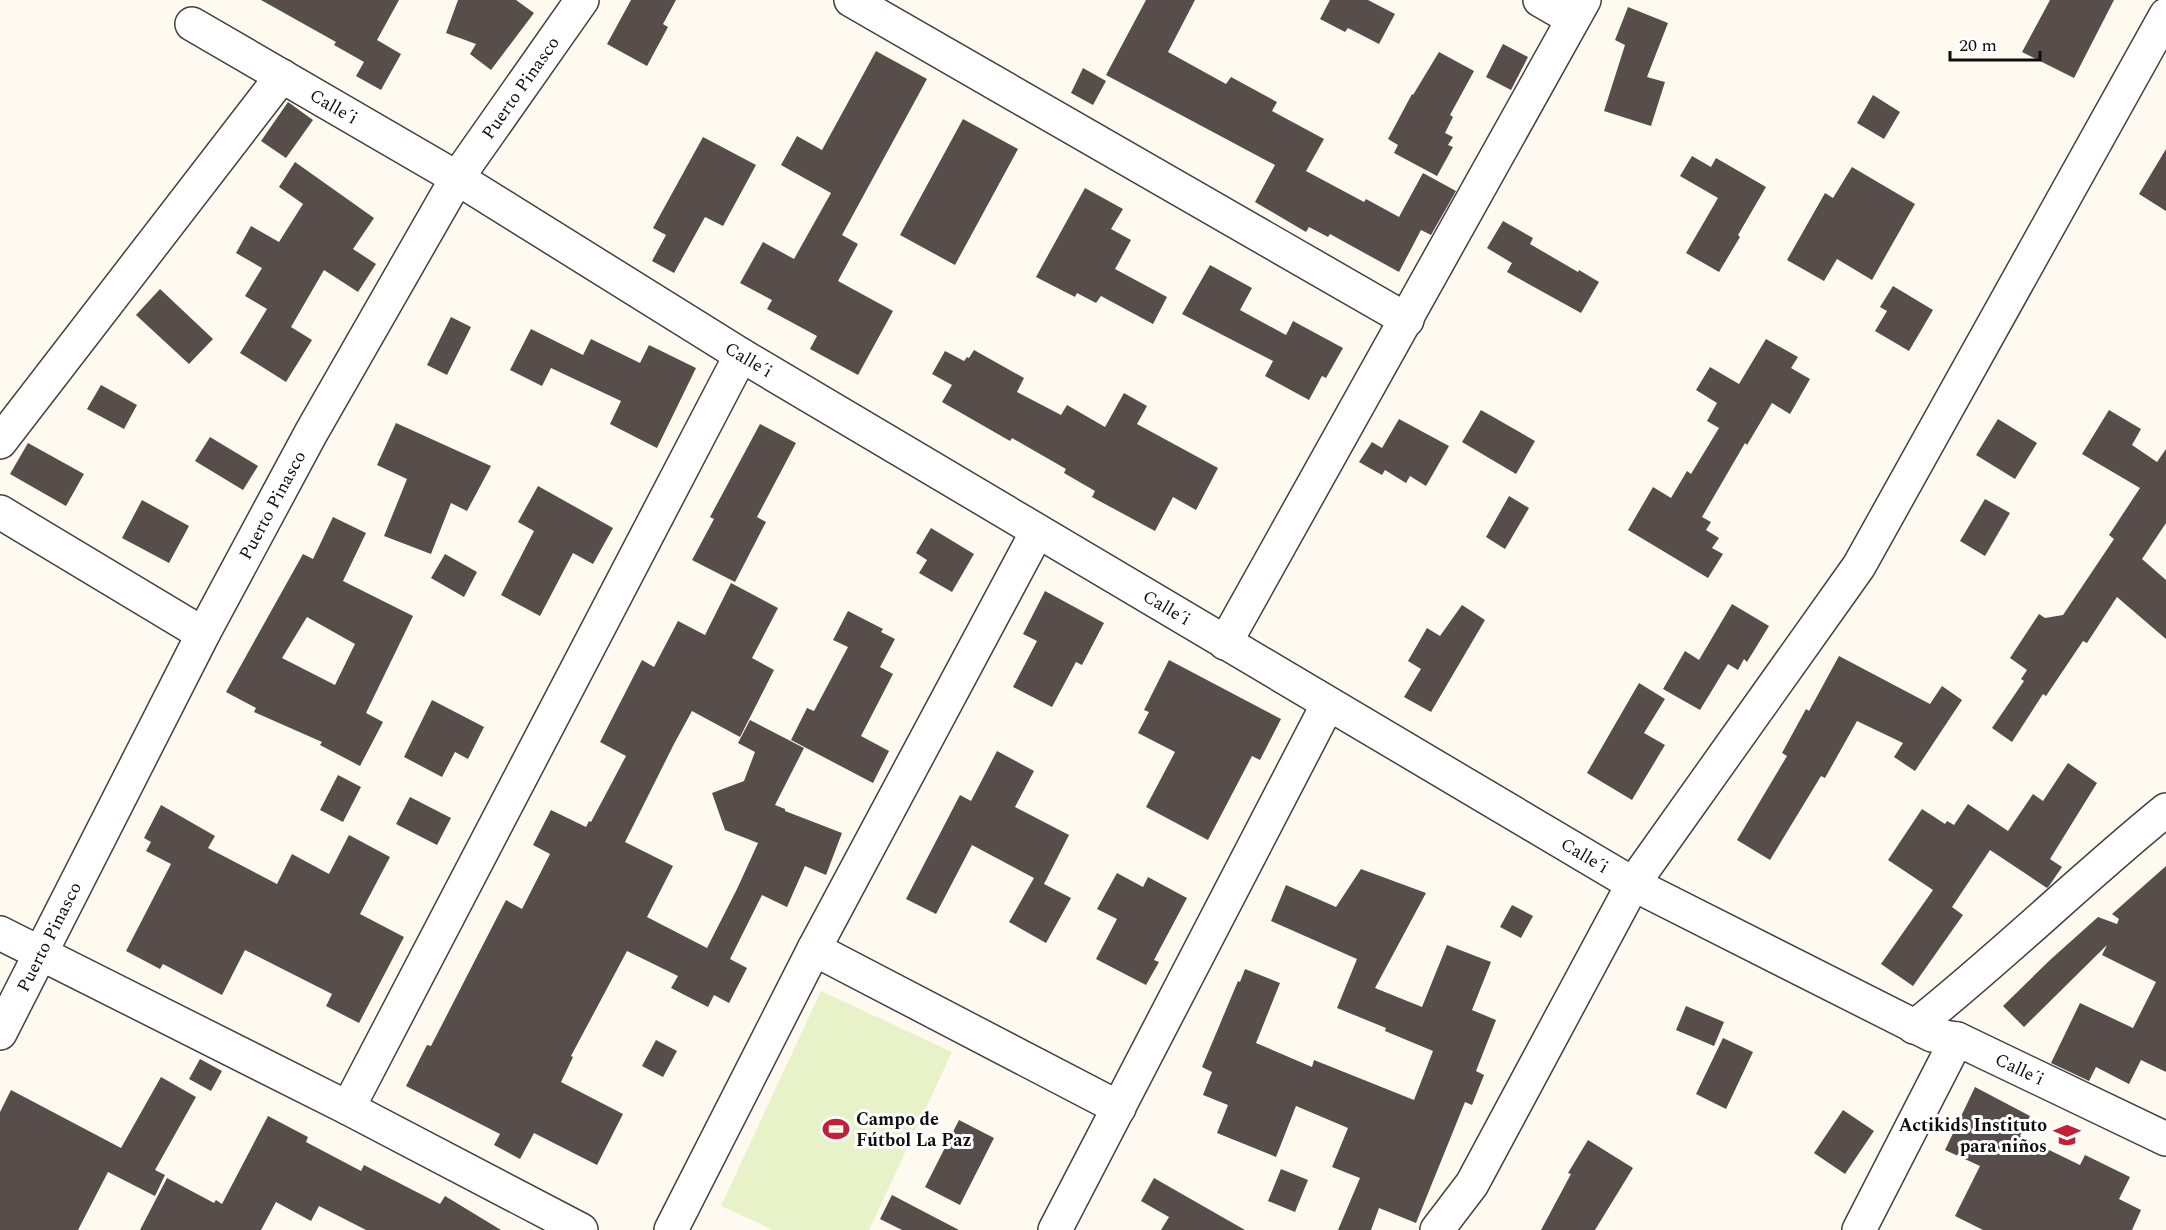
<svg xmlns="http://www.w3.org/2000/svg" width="2166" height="1230" viewBox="0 0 2166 1230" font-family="Spectral,serif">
  <rect width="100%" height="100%" fill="#fffaef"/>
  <path fill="#e8f2c8" d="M 821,991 L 952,1052 L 869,1230 L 773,1230 L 721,1206 Z"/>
  <path fill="#574d4a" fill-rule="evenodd" d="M 261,0 L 399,0 L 377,40 L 401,54 L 381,90 L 356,76 L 364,62 L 334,45 L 336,42 Z
    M 458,0 L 516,0 L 534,13 L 491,70 L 470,54 L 476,44 L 446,33 Z
    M 631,0 L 676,0 L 663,24 L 668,27 L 647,66 L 607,44 Z
    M 1146,0 L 1195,0 L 1168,52 L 1226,84 L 1231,77 L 1277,102 L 1272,111 L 1324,139 L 1306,171 L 1364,202 L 1366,199 L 1399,217 L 1423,173 L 1456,191 L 1431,235 L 1421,230 L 1399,272 L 1330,234 L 1328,237 L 1309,227 L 1306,232 L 1255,202 L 1275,165 L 1106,75 Z
    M 1330,0 L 1368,0 L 1395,14 L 1379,44 L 1348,28 L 1345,32 L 1320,19 Z
    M 2050,0 L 2114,0 L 2074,78 L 2022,52 Z
    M 1628,7 L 1668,23 L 1647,77 L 1665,82 L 1651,126 L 1604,111 L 1625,45 L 1615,40 Z
    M 1503,44 L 1528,57 L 1511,90 L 1486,77 Z
    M 876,51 L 927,79 L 842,235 L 858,244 L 838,281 L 893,311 L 858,375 L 810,349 L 817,336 L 767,309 L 772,300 L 740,283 L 763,242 L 794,259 L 831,193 L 781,165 L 797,136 L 822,150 Z
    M 1439,52 L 1474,71 L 1450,115 L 1453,117 L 1445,133 L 1453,137 L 1448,145 L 1453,147 L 1437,176 L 1394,153 L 1398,145 L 1388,139 L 1412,94 L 1413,95 Z
    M 1083,68 L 1106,81 L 1093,105 L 1071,93 Z
    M 1873,95 L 1900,112 L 1884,139 L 1857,123 Z
    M 288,102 L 313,120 L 286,158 L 261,141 Z
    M 963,119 L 1018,149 L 955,265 L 900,235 Z
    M 703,137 L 756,165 L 723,226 L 705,217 L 674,273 L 652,261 L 666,235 L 653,228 Z
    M 2166,149 L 2166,211 L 2139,194 Z
    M 1692,156 L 1711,167 L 1716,158 L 1766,187 L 1738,235 L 1740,237 L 1719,272 L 1686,253 L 1718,198 L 1680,176 Z
    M 295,162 L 374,218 L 353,249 L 376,264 L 358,292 L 324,270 L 291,327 L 312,340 L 286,382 L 240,353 L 267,309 L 245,296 L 262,268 L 236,253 L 251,226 L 279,242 L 303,204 L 279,187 Z
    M 1852,167 L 1915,204 L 1872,280 L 1837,259 L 1824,281 L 1787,260 L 1825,193 L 1833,198 Z
    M 1085,188 L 1123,209 L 1111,229 L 1131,240 L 1115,269 L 1167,297 L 1153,324 L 1101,296 L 1096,303 L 1077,293 L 1075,297 L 1036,277 Z
    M 1503,221 L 1533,238 L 1530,244 L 1578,272 L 1579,270 L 1599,282 L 1581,313 L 1507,272 L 1512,263 L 1487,248 Z
    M 1210,265 L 1252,288 L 1240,310 L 1286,335 L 1293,321 L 1343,348 L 1326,378 L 1322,376 L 1309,400 L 1265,376 L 1273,361 L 1182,314 Z
    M 1893,286 L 1933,310 L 1909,351 L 1875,331 L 1887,311 L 1880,307 Z
    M 160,289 L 213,339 L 189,364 L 136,315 Z
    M 451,317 L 471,327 L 447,375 L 427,365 Z
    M 531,329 L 583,355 L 591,339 L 640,363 L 649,345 L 696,368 L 657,448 L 610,424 L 621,401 L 551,368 L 542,386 L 510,370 Z
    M 1766,339 L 1798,357 L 1791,368 L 1810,379 L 1790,414 L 1772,403 L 1747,445 L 1745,443 L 1702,517 L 1711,522 L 1706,530 L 1719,538 L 1712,548 L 1723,554 L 1708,578 L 1628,530 L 1653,487 L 1671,498 L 1687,471 L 1691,474 L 1719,428 L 1707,421 L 1717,403 L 1696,390 L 1710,367 L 1739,384 Z
    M 974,350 L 1024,378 L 1017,392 L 1061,415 L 1067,405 L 1105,427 L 1124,393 L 1147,406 L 1137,424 L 1218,468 L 1196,510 L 1173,497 L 1155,531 L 1092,497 L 1095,491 L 1064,473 L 1066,469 L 1012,438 L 1010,441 L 942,402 L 952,385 L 932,374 L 945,351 L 964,361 L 967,357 L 969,358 Z
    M 101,385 L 137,405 L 124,429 L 87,409 Z
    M 1481,410 L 1535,441 L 1516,474 L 1462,442 Z
    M 2109,410 L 2141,429 L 2132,445 L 2157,462 L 2166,449 L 2166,523 L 2142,559 L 2166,580 L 2166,639 L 2117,597 L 2087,643 L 2083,641 L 2046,696 L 2043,694 L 2012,742 L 1992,728 L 2024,681 L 2021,679 L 2027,670 L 2010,658 L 2039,614 L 2045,618 L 2063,615 L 2114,539 L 2109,535 L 2140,488 L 2082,454 Z
    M 1399,419 L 1449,446 L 1426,486 L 1410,476 L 1406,483 L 1385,470 L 1382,475 L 1359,462 L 1372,442 L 1382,448 Z
    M 1998,419 L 2037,443 L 2015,479 L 1976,455 Z
    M 396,423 L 491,466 L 467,511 L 451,503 L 431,554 L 384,536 L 407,479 L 377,465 Z
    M 760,424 L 796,443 L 757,517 L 766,522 L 735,582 L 692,560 L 714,519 L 710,517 Z
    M 210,437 L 258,466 L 243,490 L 195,461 Z
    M 28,443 L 84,474 L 66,506 L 10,474 Z
    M 538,486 L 613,528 L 593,564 L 573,553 L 540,616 L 501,595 L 534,531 L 518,522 Z
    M 1509,496 L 1529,508 L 1505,549 L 1486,537 Z
    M 1985,499 L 2010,513 L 1985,556 L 1960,541 Z
    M 142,500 L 189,526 L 169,563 L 122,538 Z
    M 333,517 L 366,533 L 343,581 L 413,616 L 366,713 L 383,722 L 360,766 L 320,745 L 322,742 L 254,712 L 256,708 L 226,692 L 303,554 L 313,559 ZM 307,617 L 355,644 L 335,685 L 282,658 Z
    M 931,528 L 974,554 L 952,592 L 919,573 L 927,560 L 916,553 Z
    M 445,554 L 477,572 L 464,597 L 431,578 Z
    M 731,583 L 778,608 L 752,658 L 774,670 L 740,737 L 692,711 L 674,744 L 625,842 L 673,866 L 647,917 L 707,948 L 737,889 L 758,843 L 725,830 L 712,793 L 744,781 L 755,752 L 738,743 L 750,720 L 804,748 L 775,805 L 785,809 L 785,811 L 842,833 L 826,875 L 805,866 L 787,907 L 762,895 L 730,959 L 747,968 L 729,1003 L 714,995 L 708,1007 L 671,988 L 678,976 L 627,951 L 571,1056 L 573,1057 L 561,1082 L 623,1114 L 597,1165 L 534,1133 L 520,1159 L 494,1145 L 500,1134 L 406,1086 L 427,1045 L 431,1046 L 506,900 L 522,909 L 550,854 L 533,845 L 551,810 L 586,827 L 589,821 L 591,822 L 626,756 L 600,742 L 642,660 L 654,667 L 678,621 L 705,635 Z
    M 1045,591 L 1104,623 L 1082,665 L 1076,662 L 1052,707 L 1013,687 L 1037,641 L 1023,634 Z
    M 1732,604 L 1769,626 L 1747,662 L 1744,659 L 1738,670 L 1728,664 L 1700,710 L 1663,689 L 1685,651 L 1699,660 Z
    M 1462,605 L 1485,620 L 1431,712 L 1404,697 L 1421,669 L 1408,661 L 1427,628 L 1440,636 Z
    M 848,611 L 883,629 L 881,632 L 895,639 L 880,667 L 893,674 L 861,736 L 889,751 L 873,783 L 791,740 L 807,708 L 814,711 L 848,647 L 833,640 Z
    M 1839,656 L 1930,704 L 1942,686 L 1962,700 L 1915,771 L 1894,757 L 1903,743 L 1857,721 L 1825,778 L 1821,776 L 1770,860 L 1737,840 L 1787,756 L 1782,753 L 1806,709 L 1809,711 Z
    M 1169,660 L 1281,719 L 1260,760 L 1252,756 L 1208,840 L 1146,807 L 1175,752 L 1138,733 L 1149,712 L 1144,710 Z
    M 1639,683 L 1665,699 L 1644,733 L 1665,745 L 1632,800 L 1587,773 Z
    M 432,700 L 484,727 L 468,759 L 455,752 L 442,777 L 404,757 Z
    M 997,751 L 1034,771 L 1015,807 L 1069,835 L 1044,884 L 1071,898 L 1046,943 L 1009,922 L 1034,878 L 972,845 L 936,914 L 906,899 L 960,795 L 971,801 Z
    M 2068,763 L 2097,783 L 2050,859 L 2062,867 L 2049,886 L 2047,888 L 1990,850 L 1952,907 L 1963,915 L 1913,986 L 1881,964 L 1933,890 L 1888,860 L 1922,809 L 1945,824 L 1947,821 L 1954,825 L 1968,804 L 2008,831 L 2033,794 L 2043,801 Z
    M 338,775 L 361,787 L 343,822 L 320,810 Z
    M 410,797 L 451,818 L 437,845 L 396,824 Z
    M 161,805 L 215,836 L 208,848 L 277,884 L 292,854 L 329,874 L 349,835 L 390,857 L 360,914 L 404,937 L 359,1023 L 326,1006 L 332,994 L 245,950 L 222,995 L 163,964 L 160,969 L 126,951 L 171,864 L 146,851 L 151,842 L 144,838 Z
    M 2166,866 L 2166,1072 L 2141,1060 L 2129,1084 L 2096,1067 L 2089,1081 L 2051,1063 L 2080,1003 L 2133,1028 L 2156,982 L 2102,955 L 2107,945 L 2024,1027 L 2003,1006 L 2050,960 L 2098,917 L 2117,924 L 2119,919 L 2112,914 Z
    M 1361,869 L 1426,893 L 1375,988 L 1422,1007 L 1447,945 L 1491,962 L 1472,1010 L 1496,1020 L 1476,1071 L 1484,1075 L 1472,1105 L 1465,1102 L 1416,1223 L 1379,1208 L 1371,1230 L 1338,1230 L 1360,1178 L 1332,1167 L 1348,1128 L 1296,1106 L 1276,1157 L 1217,1133 L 1228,1105 L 1203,1095 L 1212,1072 L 1202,1067 L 1238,981 L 1240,982 L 1245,969 L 1280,983 L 1256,1043 L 1312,1067 L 1314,1060 L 1414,1100 L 1433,1051 L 1385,1031 L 1386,1028 L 1337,1008 L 1357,959 L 1271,921 L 1286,885 L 1336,907 Z
    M 1117,873 L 1143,887 L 1148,877 L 1187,898 L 1154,960 L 1159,962 L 1146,985 L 1096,959 L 1117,919 L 1097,909 Z
    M 1512,905 L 1533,916 L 1521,938 L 1500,927 Z
    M 1686,1006 L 1724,1022 L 1714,1046 L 1676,1030 Z
    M 1723,1038 L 1753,1052 L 1726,1109 L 1696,1094 Z
    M 656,1040 L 677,1051 L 663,1077 L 642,1066 Z
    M 200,1059 L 222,1071 L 211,1091 L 189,1079 Z
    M 161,1077 L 196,1097 L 155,1170 L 165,1175 L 155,1196 L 108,1172 L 78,1230 L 0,1230 L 0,1112 L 11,1090 L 121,1148 Z
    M 1975,1087 L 2030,1116 L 2020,1136 L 2080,1165 L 2085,1155 L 2130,1177 L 2119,1199 L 2141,1210 L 2132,1230 L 1983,1230 L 1955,1216 L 1980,1166 L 1945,1150 Z
    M 1843,1110 L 1874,1131 L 1845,1174 L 1814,1153 Z
    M 268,1116 L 308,1137 L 306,1142 L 361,1171 L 364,1165 L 440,1204 L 445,1196 L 501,1230 L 366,1230 L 319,1206 L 311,1221 L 276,1202 L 261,1230 L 140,1230 L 167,1178 L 214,1203 L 216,1200 L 222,1204 Z
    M 959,1120 L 994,1138 L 960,1205 L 925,1187 Z
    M 1588,1140 L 1633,1168 L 1595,1230 L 1541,1230 L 1571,1174 L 1568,1173 Z
    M 1281,1169 L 1308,1180 L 1295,1212 L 1268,1201 Z
    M 1154,1178 L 1245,1230 L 1161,1230 L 1169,1217 L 1141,1201 Z
    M 892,1195 L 959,1230 L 902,1230 L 880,1219 Z"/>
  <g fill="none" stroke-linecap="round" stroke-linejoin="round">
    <g stroke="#414141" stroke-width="36">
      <g id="minor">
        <path d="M 851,0 L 1407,320"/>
        <path d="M 1540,0 L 1573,19"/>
        <path id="s1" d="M 192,24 L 457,178 L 741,355 L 1633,884 L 1932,1035 L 1957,1039 L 2166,1139"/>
        <path d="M 0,442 L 282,76"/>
        <path d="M 0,512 L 203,634"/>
        <path d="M 1225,643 L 1584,0"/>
        <path d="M 0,933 L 348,1108 L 581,1230"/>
        <path d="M 814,949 L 1119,1108"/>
        <path d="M 1914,1027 C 2001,958 2080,880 2166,810"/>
        <path id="s2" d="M 0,1033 L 203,634 L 311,433 L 457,178 L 582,0"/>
        <path d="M 348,1108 L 741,355"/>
        <path d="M 671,1230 L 814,949 L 1037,532"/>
        <path d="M 1055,1230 L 1328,704"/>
        <path d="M 1437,1230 L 1472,1184 L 1633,884 L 1859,566 L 2166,15"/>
        <path d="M 1859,1230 L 1957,1039"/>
      </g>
    </g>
    <use href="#minor" stroke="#fff" stroke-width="33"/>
  </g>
  <defs>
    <g id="stadium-bare" transform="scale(2.07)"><path d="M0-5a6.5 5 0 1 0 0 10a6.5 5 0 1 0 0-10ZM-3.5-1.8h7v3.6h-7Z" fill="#c51f38" stroke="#fff" stroke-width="2.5" paint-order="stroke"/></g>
    <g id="school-bare" transform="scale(2.07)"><path d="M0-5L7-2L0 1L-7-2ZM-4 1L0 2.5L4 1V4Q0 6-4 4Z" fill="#c51f38" stroke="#fff" stroke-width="2.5" paint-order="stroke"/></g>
  </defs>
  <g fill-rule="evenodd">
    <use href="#stadium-bare" x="836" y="1129"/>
    <use href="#school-bare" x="2067" y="1135"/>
  </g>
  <g text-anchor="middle" stroke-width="6" stroke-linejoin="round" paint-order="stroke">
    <g font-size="18" fill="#0e0e0e" stroke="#fff">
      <text dy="6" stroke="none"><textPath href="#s2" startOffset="1080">Puerto Pinasco</textPath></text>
      <text dy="6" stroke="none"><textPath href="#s1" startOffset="164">Calle´i</textPath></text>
      <text dy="6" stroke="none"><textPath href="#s1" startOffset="650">Calle´i</textPath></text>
      <text dy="6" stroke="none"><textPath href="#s2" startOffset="594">Puerto Pinasco</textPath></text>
      <text dy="6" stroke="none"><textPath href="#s1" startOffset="1136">Calle´i</textPath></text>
      <text dy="6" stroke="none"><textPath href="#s1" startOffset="1622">Calle´i</textPath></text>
      <text dy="6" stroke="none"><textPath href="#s2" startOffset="108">Puerto Pinasco</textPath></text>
      <text dy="6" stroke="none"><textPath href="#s1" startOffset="2108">Calle´i</textPath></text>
    </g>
    <g font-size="18" font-weight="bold" fill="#0e0e0e" stroke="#fff" text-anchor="start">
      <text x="856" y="1125">Campo de<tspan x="856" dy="21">Fútbol La Paz</tspan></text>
      <text x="2047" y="1131" text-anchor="end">Actikids Instituto<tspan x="2047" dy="21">para niños</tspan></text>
    </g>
  </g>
  <path d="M1950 51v9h90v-9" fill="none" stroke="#0e0e0e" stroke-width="3"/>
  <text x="1959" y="51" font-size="18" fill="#0e0e0e" stroke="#ffffff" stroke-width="4.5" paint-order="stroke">20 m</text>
</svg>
